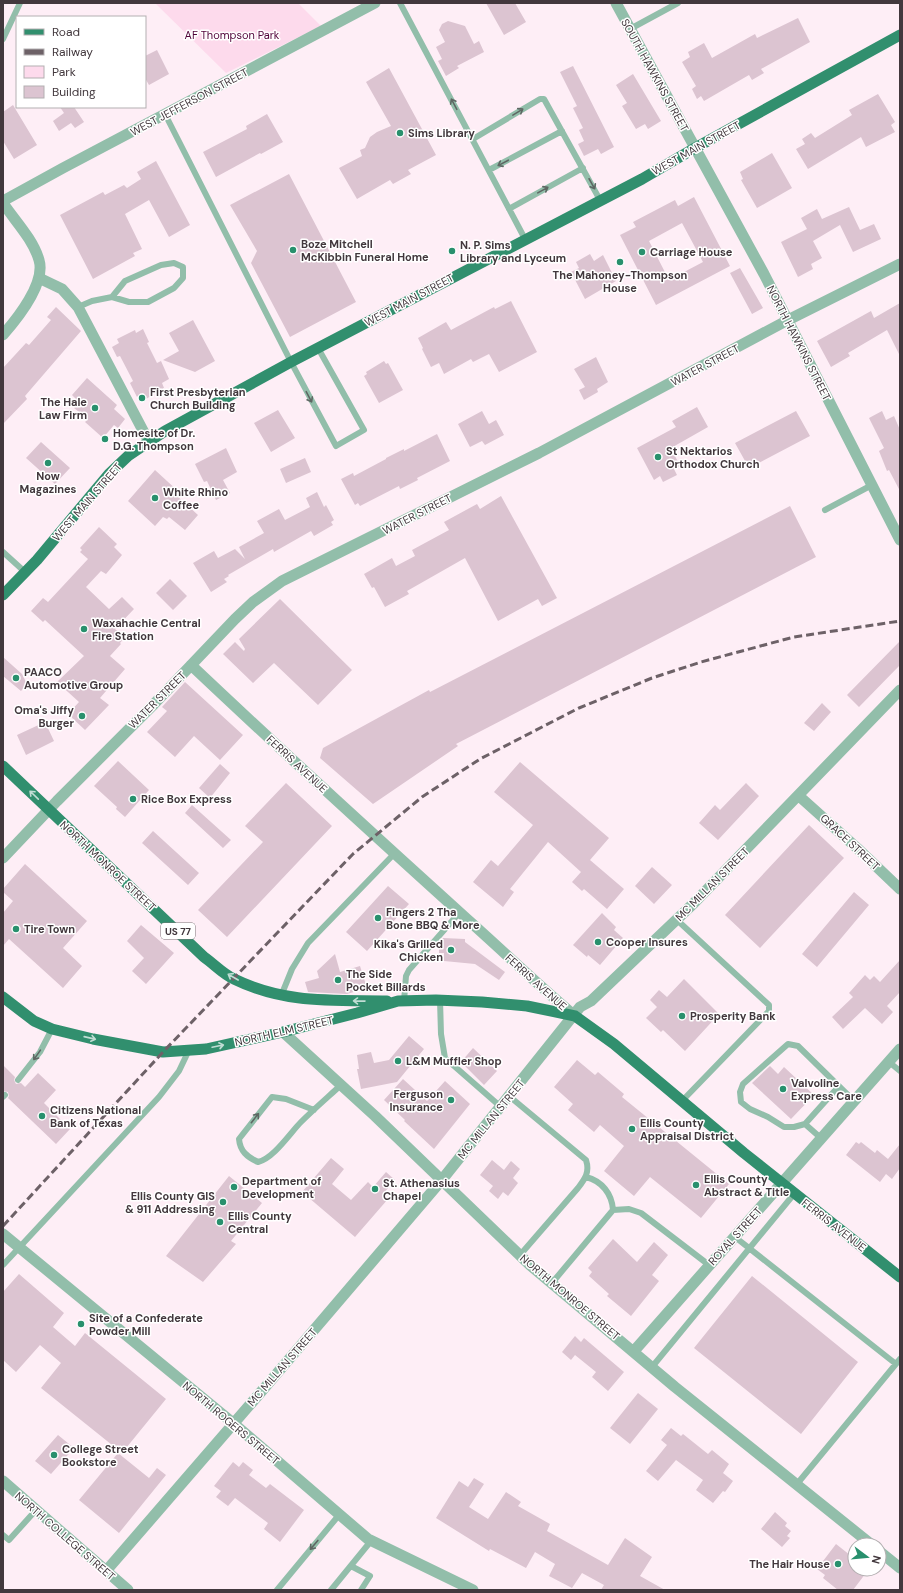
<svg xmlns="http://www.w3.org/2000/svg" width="903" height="1593" viewBox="0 0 903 1593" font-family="'DM Sans',sans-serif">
  <rect width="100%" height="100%" fill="#feeef6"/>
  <path fill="#fddaec" d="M 155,3 L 298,3 L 321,26 L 226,73 Z"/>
  <path fill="#dcc4d1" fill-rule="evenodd" d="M 486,3 L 515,3 L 526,22 L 504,35 Z
    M 798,18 L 810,42 L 761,69 L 764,73 L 752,80 L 749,75 L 704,101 L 701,96 L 697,99 L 692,89 L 696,86 L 682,62 L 690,57 L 688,52 L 704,43 L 712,58 L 755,34 L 757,38 Z
    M 448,21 L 465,26 L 474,44 L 479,41 L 484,52 L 457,66 L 459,68 L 446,76 L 438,61 L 442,59 L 436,47 L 445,42 L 439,30 L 442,24 Z
    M 157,50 L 169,74 L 149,85 L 145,78 L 145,56 Z
    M 573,66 L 614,147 L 601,154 L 598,149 L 584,156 L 578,144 L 584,141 L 579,130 L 583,128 L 573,108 L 577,106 L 560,72 Z
    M 389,68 L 436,155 L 408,170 L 411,174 L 393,184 L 390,180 L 357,199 L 339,168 L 362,156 L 360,150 L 365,148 L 370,137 L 377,132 L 391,126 L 366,82 Z
    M 633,74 L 661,121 L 648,129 L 645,124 L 636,129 L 622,106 L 627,103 L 616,85 Z
    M 878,94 L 895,122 L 891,125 L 895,132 L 866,147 L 861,137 L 808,169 L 796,149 L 805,144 L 802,139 L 811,133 L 815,138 L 852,115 L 849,110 Z
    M 13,105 L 37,145 L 14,159 L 3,141 L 3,112 Z
    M 60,107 L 74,107 L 84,122 L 75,128 L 71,123 L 59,131 L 53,121 L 64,113 Z
    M 267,114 L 283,142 L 261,154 L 260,153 L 216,177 L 203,152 L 247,129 L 246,126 Z
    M 772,153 L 792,188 L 757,208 L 741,180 L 743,179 L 740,172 Z
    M 156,161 L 190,225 L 169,237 L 149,200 L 125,214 L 142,249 L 133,253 L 135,256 L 93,279 L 60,215 L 103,192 L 105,195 L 124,185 L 127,188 L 141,179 L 137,172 Z
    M 289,174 L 356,302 L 290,337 L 251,263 L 257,251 L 230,205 Z
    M 694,197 L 730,266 L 656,305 L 620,235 L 636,227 L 633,222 L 675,200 L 678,206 ZM 682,223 L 703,262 L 669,280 L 649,241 Z
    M 849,207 L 860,230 L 874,224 L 881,239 L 853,252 L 840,225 L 813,241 L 822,258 L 811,264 L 813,269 L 798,277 L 781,242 L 807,229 L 801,218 L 817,209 L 822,219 Z
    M 590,254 L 594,261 L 603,255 L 616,281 L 585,299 L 571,272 L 579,268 L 576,262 Z
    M 740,268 L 763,308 L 752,314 L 730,273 Z
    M 511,301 L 537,352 L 499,372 L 489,354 L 473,362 L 471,359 L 444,374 L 439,363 L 431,367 L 422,349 L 423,348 L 418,338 L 446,322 L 451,330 L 494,307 L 495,309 Z
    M 900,303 L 900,356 L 887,330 L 848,353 L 850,356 L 831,367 L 817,341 L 871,311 L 874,318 Z
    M 56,307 L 81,331 L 25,396 L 27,399 L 3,424 L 3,368 L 26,343 L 29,345 L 51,320 L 47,317 Z
    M 193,320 L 215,361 L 195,372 L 163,360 L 179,351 L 169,333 Z
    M 143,329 L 149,342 L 147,343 L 157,363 L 161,361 L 169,379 L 162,383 L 164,388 L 146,399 L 143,393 L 137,397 L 130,383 L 133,381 L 120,356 L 117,357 L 112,347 L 119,343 L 117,339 L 135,330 L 136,333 Z
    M 596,357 L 608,382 L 597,389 L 598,392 L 584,400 L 579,390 L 585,387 L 574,369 Z
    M 384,361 L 386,364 L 388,363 L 403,390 L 379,403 L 364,376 L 367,374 L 366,372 Z
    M 87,378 L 117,405 L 114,409 L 125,419 L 118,428 L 114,425 L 103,438 L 85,422 L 88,419 L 74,408 L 79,402 L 72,395 Z
    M 697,407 L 708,427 L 671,448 L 680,466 L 674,469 L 677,475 L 663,482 L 660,476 L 654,480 L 637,448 L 676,427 L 672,421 Z
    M 278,410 L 295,438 L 271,452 L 254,423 Z
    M 482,411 L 489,424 L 496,420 L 504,435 L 485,445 L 482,441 L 470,447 L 458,424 Z
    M 796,411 L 810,436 L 749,468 L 735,443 Z
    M 882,411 L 886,420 L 894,416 L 900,430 L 900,491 L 889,470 L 887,471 L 879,451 L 884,448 L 869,418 Z
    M 437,434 L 450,461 L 417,478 L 418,480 L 400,489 L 399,486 L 360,506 L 358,503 L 355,505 L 341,479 L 353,473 L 354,476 L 386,459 L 386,458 L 404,449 L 404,451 Z
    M 41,442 L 70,468 L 55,484 L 26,458 Z
    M 226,448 L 237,472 L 223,480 L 230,493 L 216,500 L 207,481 L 204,482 L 195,464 Z
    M 305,458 L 311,472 L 286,483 L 280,469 Z
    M 155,470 L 179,492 L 176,495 L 198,515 L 185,530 L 169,517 L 167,519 L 163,517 L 155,526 L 128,501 Z
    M 317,492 L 324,507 L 326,505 L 334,520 L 331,522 L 333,525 L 314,536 L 311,531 L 274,552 L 273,549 L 228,575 L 229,576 L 224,579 L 227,582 L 211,592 L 193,563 L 214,551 L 218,558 L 235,549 L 245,559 L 239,547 L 264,533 L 257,521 L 279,509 L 285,520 L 310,507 L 306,498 Z
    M 501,496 L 557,598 L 542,606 L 538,599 L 498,621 L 465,558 L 407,591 L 409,594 L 385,607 L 374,587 L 372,588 L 364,574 L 392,558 L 396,566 L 415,556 L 412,550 L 449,530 L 444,522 L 477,504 L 480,509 Z
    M 790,506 L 816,557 L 456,744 L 458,746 L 373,804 L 320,758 L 323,748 L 429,690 L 430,692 Z
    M 99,527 L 117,544 L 114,547 L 122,555 L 106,574 L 101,571 L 86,587 L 109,609 L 122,597 L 134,609 L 115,629 L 125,637 L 120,643 L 121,644 L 110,656 L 125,669 L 100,698 L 109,705 L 85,730 L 68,714 L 79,702 L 57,682 L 84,656 L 45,620 L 43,622 L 31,611 L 43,598 L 48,602 L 88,559 L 80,552 L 82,550 L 80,548 Z
    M 170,579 L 187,596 L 173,610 L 156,593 Z
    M 280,599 L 352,670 L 318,705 L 274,663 L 253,683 L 223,654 L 235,642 L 244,651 L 245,649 L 239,639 Z
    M 900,641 L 900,665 L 859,707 L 847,695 Z
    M 3,657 L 22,674 L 27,684 L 21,691 L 3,676 Z
    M 185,682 L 243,735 L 220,760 L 194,736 L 175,757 L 147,732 L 167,711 L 162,707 Z
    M 822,703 L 831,712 L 814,731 L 804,723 Z
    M 45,722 L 54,741 L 26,755 L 17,735 Z
    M 118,761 L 149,790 L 125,817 L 116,809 L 117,807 L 94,786 Z
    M 520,762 L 609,838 L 590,860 L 624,889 L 607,909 L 584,889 L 582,891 L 572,882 L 581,872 L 548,842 L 510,889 L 514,892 L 503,907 L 473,882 L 491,860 L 498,866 L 533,825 L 494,792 Z
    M 220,764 L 230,773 L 210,798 L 199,788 Z
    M 286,783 L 332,826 L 227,937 L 198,910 L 263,842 L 245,826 Z
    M 746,783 L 759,796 L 718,840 L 699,823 L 715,805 L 720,810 Z
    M 192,805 L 231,840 L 223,848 L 185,813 Z
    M 809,825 L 844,858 L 760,948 L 725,915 Z
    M 153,831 L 199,873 L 188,885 L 142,843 Z
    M 25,864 L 87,921 L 63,948 L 82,966 L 63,988 L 9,939 L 3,946 L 3,913 L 13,901 L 3,892 L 3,889 Z
    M 652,867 L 672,885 L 654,904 L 635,886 Z
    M 388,886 L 409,904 L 367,951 L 346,932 Z
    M 854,892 L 869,905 L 817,967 L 802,954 Z
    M 602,913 L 616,927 L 614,930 L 623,938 L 600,965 L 588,955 L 587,957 L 573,945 Z
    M 141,925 L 174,953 L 146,984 L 132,971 L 144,958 L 127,941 Z
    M 443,938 L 465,939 L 465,942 L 505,972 L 499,980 L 475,964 L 444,961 L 444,953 L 439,953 L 439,943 Z
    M 335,954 L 340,972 L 360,966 L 367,988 L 347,994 L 308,992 L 305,982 L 319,978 L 317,971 Z
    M 900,960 L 900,992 L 887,1006 L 893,1012 L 882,1024 L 865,1008 L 843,1029 L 832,1017 L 853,997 L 849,993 L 865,975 L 870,980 L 874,976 L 880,982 Z
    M 684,979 L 719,1014 L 685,1051 L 663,1030 L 661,1032 L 646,1018 L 657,1007 L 650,1000 L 659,990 L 667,997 Z
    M 409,1036 L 424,1049 L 397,1082 L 361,1089 L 357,1069 L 359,1069 L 357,1055 L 371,1052 L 374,1063 L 389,1060 Z
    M 473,1048 L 497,1071 L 484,1085 L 461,1062 Z
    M 577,1060 L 595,1075 L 598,1072 L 624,1094 L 622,1097 L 729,1184 L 701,1218 L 650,1177 L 634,1196 L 604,1171 L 624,1146 L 600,1125 L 594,1132 L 568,1110 L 573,1104 L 554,1087 Z
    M 3,1065 L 15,1077 L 14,1080 L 16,1084 L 21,1083 L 25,1087 L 38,1073 L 56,1090 L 44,1103 L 70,1129 L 56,1144 L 8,1098 L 9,1096 L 8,1092 L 3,1091 Z
    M 770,1066 L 778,1074 L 784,1067 L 814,1095 L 791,1119 L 752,1083 Z
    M 403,1079 L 427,1101 L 445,1081 L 470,1104 L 434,1149 L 404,1121 L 405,1120 L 384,1100 Z
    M 856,1142 L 859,1144 L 861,1142 L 875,1153 L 877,1150 L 888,1159 L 900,1144 L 900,1168 L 892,1179 L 886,1174 L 880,1182 L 846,1155 Z
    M 331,1158 L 344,1169 L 332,1184 L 351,1200 L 368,1182 L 373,1187 L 386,1172 L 395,1180 L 383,1194 L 388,1199 L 355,1237 L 302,1192 Z
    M 492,1160 L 504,1170 L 511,1161 L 520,1169 L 513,1178 L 518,1183 L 508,1196 L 503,1192 L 498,1199 L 489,1191 L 493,1186 L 480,1175 Z
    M 229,1176 L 262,1203 L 231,1241 L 236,1244 L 203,1282 L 166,1256 Z
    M 613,1239 L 637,1262 L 654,1242 L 668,1255 L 652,1275 L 659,1281 L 631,1316 L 607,1296 L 609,1294 L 589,1276 L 592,1272 L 588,1268 Z
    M 19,1274 L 64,1313 L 53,1327 L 75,1346 L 85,1333 L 166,1399 L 122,1453 L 41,1388 L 61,1363 L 40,1345 L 16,1372 L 3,1360 L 3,1292 Z
    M 752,1276 L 858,1362 L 801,1434 L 694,1348 Z
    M 575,1336 L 581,1342 L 584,1338 L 624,1372 L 608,1391 L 592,1377 L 596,1372 L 575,1355 L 571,1360 L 562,1352 Z
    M 638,1393 L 658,1409 L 630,1444 L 610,1428 Z
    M 671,1428 L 681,1436 L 683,1434 L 708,1454 L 712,1450 L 729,1464 L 723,1473 L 733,1481 L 725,1492 L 723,1491 L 713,1503 L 696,1490 L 703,1480 L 676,1460 L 658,1481 L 646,1471 L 667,1445 L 661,1440 Z
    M 58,1435 L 74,1448 L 51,1474 L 35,1461 Z
    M 118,1453 L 149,1478 L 157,1468 L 166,1475 L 119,1533 L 79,1500 Z
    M 233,1462 L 239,1467 L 243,1462 L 253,1470 L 249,1475 L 266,1488 L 270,1484 L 304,1510 L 280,1542 L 264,1529 L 268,1523 L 235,1498 L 228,1506 L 216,1497 L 221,1491 L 214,1486 Z
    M 474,1478 L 484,1484 L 469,1507 L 488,1519 L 506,1492 L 521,1502 L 518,1506 L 550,1524 L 547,1531 L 608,1565 L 625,1538 L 652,1557 L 640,1576 L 665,1590 L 601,1590 L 604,1585 L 582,1573 L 572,1588 L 549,1576 L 555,1564 L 535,1552 L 526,1568 L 490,1549 L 489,1551 L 436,1518 L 459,1481 L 468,1487 Z
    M 775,1512 L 787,1523 L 785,1526 L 791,1531 L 787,1536 L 790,1538 L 782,1547 L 761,1529 Z
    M 836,1544 L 855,1559 L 855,1569 L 869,1569 L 853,1590 L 838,1590 L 823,1578 L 825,1575 L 817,1569 Z"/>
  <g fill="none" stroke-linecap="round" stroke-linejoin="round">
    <path stroke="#92beaa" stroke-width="6" d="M 400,3 L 525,239
      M 630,29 L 678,3
      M 3,39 L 20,3
      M 165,114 L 291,362 L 336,446 L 364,430 L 318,348
      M 473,139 L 540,99 L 544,99 L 600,200
      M 489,170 L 562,131
      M 509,209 L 583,168
      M 78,307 L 92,301 L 112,297 L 129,302 L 148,302 L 174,288 L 183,278 L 183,267 L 174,263 L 161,265 L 125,281 L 112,297
      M 825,510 L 872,485
      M 3,552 L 25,572
      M 677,920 L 769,1005 L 769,1011 L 682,1101
      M 281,996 L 292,969 L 308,943 L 394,854
      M 440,1000 L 441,1034 L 445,1058 L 501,1107
      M 404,1001 L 406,976 L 409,970 L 460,912
      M 889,1062 L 900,1071
      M 18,1080 L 40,1052 L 52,1029
      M 839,1086 L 805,1124 L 794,1127 L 784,1127 L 768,1117 L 750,1109 L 741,1102 L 740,1092 L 743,1084 L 788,1044 L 798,1046 L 854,1101
      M 509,1096 L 586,1160 C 590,1172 585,1179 578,1188 L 520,1255
      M 3,1097 L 5,1095
      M 314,1110 L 286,1099 L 272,1097 L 239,1139 C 240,1151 247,1157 258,1162 C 274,1158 290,1133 301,1122 C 314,1109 328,1097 341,1085
      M 805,1124 L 822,1139
      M 586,1177 C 602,1181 612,1194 613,1210
      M 735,1237 L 896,1364
      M 3,1265 L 159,1097 L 179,1071 L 189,1050
      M 552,1283 L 613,1210 L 629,1209 L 641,1213 L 709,1265
      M 652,1367 L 794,1194
      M 797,1484 L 900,1359
      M 3,1535 L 9,1540 L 36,1510
      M 351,1566 L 370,1576 L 361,1590
      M 277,1590 L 339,1515
      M 331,1590 L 371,1541"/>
    <path stroke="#92beaa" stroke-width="11" d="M 616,3 L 764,274 L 900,540
      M 3,201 L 63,168 L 375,3
      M 3,203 C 15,221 33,239 39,260 C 46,283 17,319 3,335
      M 39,278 L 62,289 L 78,307 L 149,442
      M 191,665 C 282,751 374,835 467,919 C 503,951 538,985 575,1016
      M 799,796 L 857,848 L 900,889
      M 3,858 L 57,801 L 154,704 L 235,619 L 253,602 L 282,581 L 539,453 L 788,320 L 900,264
      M 283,1032 L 375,1116 L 530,1265 L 675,1387 L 872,1545
      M 3,1234 L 233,1423 L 368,1539 L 473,1590
      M 634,1351 L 900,1049
      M 879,1551 L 900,1568
      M 106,1571 L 267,1385 L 441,1181 L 580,1007 L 591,1001 L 694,903 L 900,690"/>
    <path stroke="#92beaa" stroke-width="11" d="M 3,1481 L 128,1590"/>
    <path stroke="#318f6e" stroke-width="11" d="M 3,595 L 37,560 L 109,474 L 128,456 L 165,431 L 291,362 L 642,179 L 695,148 L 900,35
      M 3,766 L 204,957 C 214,964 223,974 234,979 C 285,1004 332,1000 387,1001
      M 3,997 L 34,1021 L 52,1029 L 93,1039 L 163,1052 L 206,1049 L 283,1032 L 357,1013 L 398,1001 L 436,1000 L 482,1002 L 527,1006 L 575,1016 L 614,1044 L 744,1153 L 900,1277"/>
    <path stroke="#6d6167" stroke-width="3" stroke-dasharray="8 4" stroke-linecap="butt" d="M 3,1226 L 163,1052 L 353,854 L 422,797 L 480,759 L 579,708 L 652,678 L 701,662 L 794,637 L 900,621"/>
  </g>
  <defs><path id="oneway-shaft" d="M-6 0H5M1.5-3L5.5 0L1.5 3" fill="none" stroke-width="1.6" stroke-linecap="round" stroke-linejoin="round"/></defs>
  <g stroke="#5e6763">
    <use href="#oneway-shaft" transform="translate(454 104) rotate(-118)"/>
    <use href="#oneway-shaft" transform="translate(518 112) rotate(-31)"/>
    <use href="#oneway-shaft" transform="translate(503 163) rotate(152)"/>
    <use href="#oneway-shaft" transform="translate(592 184) rotate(61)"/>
    <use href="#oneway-shaft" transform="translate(543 190) rotate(-29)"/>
    <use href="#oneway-shaft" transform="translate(309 397) rotate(62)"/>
    <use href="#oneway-shaft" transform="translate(37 1055) rotate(125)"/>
    <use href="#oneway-shaft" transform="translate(255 1118) rotate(-52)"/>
    <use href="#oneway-shaft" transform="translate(314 1545) rotate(130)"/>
  </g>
  <g stroke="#c1ddd4">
    <use href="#oneway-shaft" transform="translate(34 795) rotate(-136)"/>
    <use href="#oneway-shaft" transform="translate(233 977) rotate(-150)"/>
    <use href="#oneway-shaft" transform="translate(359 1001) rotate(-179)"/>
    <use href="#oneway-shaft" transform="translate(90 1038) rotate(13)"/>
    <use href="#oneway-shaft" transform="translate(218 1046) rotate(-12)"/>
  </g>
  <g fill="#28906d" stroke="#fff" stroke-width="1.5">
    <circle cx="400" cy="133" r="4"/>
    <circle cx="293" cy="250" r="4"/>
    <circle cx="452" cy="251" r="4"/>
    <circle cx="642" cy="252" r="4"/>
    <circle cx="620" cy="262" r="4"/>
    <circle cx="142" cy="398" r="4"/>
    <circle cx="95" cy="408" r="4"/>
    <circle cx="105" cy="439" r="4"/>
    <circle cx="658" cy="457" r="4"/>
    <circle cx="48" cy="463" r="4"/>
    <circle cx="155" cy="498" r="4"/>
    <circle cx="84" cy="629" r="4"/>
    <circle cx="16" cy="678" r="4"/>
    <circle cx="82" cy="716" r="4"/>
    <circle cx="133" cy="799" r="4"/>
    <circle cx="378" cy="918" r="4"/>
    <circle cx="16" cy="929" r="4"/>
    <circle cx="598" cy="942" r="4"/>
    <circle cx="451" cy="950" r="4"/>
    <circle cx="338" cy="980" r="4"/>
    <circle cx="682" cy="1016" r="4"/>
    <circle cx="398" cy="1061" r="4"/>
    <circle cx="783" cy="1089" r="4"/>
    <circle cx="451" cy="1100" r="4"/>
    <circle cx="42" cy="1116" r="4"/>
    <circle cx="632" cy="1129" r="4"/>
    <circle cx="696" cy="1185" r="4"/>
    <circle cx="234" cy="1187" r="4"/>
    <circle cx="375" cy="1189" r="4"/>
    <circle cx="223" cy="1202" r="4"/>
    <circle cx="220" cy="1222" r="4"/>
    <circle cx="81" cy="1324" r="4"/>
    <circle cx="54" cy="1455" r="4"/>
    <circle cx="838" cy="1564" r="4"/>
  </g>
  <g text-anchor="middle" stroke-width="3" stroke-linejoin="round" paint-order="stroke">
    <rect fill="#fff" stroke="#7b7477" stroke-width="1" x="161" y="923" width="34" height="16" rx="3"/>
    <g font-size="10" font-weight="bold" fill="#42383d">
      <text x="178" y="935">US 77</text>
    </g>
    <g font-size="11" fill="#500238" stroke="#fff">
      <text x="232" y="39">AF Thompson Park</text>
    </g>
    <g font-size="11" fill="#42383d" stroke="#fff">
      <text transform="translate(655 75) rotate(61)" y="4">SOUTH HAWKINS STREET</text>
      <text transform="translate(189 102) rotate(-28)" y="4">WEST JEFFERSON STREET</text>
      <text transform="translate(696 148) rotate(-29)" y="4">WEST MAIN STREET</text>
      <text transform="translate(409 300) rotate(-28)" y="4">WEST MAIN STREET</text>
      <text transform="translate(799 343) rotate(63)" y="4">NORTH HAWKINS STREET</text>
      <text transform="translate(705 365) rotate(-28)" y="4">WATER STREET</text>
      <text transform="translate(87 502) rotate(-49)" y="4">WEST MAIN STREET</text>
      <text transform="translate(417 514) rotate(-27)" y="4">WATER STREET</text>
      <text transform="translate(157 700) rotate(-45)" y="4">WATER STREET</text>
      <text transform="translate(297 764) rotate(43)" y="4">FERRIS AVENUE</text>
      <text transform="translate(850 842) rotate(43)" y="4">GRACE STREET</text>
      <text transform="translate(108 866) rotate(43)" y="4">NORTH MONROE STREET</text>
      <text transform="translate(712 884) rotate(-45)" y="4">MC MILLAN STREET</text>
      <text transform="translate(536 982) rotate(42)" y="4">FERRIS AVENUE</text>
      <text transform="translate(284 1031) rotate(-13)" y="4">NORTH ELM STREET</text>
      <text transform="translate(491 1119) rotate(-51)" y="4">MC MILLAN STREET</text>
      <text transform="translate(834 1225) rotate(38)" y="4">FERRIS AVENUE</text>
      <text transform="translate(735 1236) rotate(-48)" y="4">ROYAL STREET</text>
      <text transform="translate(570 1297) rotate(40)" y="4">NORTH MONROE STREET</text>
      <text transform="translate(282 1367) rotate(-49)" y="4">MC MILLAN STREET</text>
      <text transform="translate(231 1423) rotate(40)" y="4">NORTH ROGERS STREET</text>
      <text transform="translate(65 1536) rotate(41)" y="4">NORTH COLLEGE STREET</text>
    </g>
    <g font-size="11" font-weight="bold" fill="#42383d" stroke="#fff" text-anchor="start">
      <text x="408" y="137">Sims Library</text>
      <text x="301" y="248">Boze Mitchell<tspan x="301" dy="13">McKibbin Funeral Home</tspan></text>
      <text x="460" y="249">N. P. Sims<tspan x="460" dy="13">Library and Lyceum</tspan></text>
      <text x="650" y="256">Carriage House</text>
      <text x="620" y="279" text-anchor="middle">The Mahoney-Thompson<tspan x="620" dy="13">House</tspan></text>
      <text x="150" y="396">First Presbyterian<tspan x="150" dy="13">Church Building</tspan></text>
      <text x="87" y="406" text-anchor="end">The Hale<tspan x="87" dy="13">Law Firm</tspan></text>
      <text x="113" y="437">Homesite of Dr.<tspan x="113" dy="13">D.G. Thompson</tspan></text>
      <text x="666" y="455">St Nektarios<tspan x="666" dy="13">Orthodox Church</tspan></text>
      <text x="48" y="480" text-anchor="middle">Now<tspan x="48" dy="13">Magazines</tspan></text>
      <text x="163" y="496">White Rhino<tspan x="163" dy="13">Coffee</tspan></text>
      <text x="92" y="627">Waxahachie Central<tspan x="92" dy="13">Fire Station</tspan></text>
      <text x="24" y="676">PAACO<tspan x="24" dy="13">Automotive Group</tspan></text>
      <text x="74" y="714" text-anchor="end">Oma's Jiffy<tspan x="74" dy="13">Burger</tspan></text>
      <text x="141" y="803">Rice Box Express</text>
      <text x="386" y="916">Fingers 2 Tha<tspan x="386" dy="13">Bone BBQ &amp; More</tspan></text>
      <text x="24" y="933">Tire Town</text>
      <text x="606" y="946">Cooper Insures</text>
      <text x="443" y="948" text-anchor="end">Kika's Grilled<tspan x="443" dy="13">Chicken</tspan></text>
      <text x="346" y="978">The Side<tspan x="346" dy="13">Pocket Billards</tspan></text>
      <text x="690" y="1020">Prosperity Bank</text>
      <text x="406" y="1065">L&amp;M Muffler Shop</text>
      <text x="791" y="1087">Valvoline<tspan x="791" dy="13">Express Care</tspan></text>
      <text x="443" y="1098" text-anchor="end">Ferguson<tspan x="443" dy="13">Insurance</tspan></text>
      <text x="50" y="1114">Citizens National<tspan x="50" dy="13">Bank of Texas</tspan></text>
      <text x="640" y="1127">Ellis County<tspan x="640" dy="13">Appraisal District</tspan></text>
      <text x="704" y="1183">Ellis County<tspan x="704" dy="13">Abstract &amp; Title</tspan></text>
      <text x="242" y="1185">Department of<tspan x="242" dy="13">Development</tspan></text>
      <text x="383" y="1187">St. Athenasius<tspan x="383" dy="13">Chapel</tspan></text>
      <text x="215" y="1200" text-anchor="end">Ellis County GIS<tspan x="215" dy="13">&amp; 911 Addressing</tspan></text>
      <text x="228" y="1220">Ellis County<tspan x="228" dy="13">Central</tspan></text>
      <text x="89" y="1322">Site of a Confederate<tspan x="89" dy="13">Powder Mill</tspan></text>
      <text x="62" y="1453">College Street<tspan x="62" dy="13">Bookstore</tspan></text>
      <text x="830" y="1568" text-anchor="end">The Hair House</text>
    </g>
  </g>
  <rect width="903" height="1593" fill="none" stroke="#42383d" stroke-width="8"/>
  <rect x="16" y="16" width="130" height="92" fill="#ffffff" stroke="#b3afb1"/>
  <rect x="24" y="29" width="20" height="6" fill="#318f6e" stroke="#b3afb1"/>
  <text x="52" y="36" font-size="12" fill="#42383d">Road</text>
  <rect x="24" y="49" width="20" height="6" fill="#6d6167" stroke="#b3afb1"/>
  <text x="52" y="56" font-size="12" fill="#42383d">Railway</text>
  <rect x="24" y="66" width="20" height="12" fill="#fddaec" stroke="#b3afb1"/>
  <text x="52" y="76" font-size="12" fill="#42383d">Park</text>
  <rect x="24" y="86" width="20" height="12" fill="#dcc4d1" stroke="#b3afb1"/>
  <text x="52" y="96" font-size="12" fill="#42383d">Building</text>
  <g transform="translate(867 1557) rotate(106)"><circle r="19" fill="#ffffff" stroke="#b3afb1"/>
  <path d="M0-3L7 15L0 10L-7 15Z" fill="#28906d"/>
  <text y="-6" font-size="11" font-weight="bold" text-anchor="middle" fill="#42383d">N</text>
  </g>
</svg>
